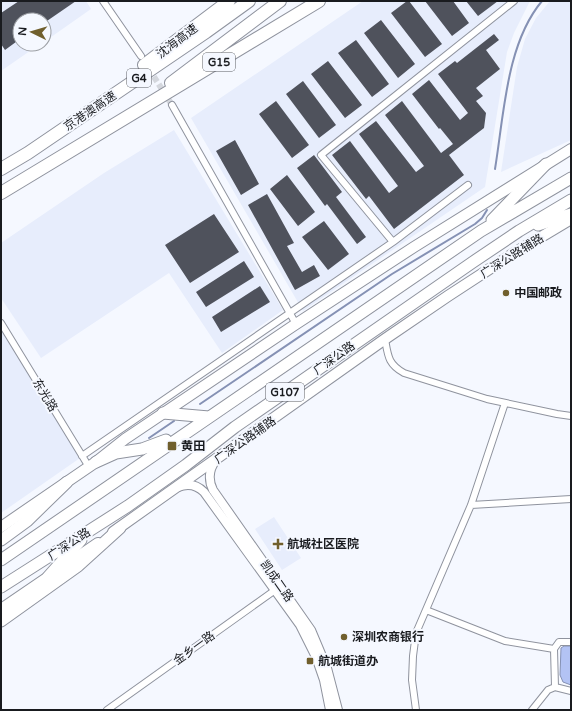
<svg xmlns="http://www.w3.org/2000/svg" width="572" height="711" viewBox="0 0 572 711" font-family="'Varela Round','Noto Sans SC',sans-serif">
  <rect width="100%" height="100%" fill="#f5f8ff"/>
  <path fill="#e7edfc" d="M 1,1 L 86,1 L 91,9 L 44,42 L 44,20 L 20,20 L 20,44 L 40,44 L 1,71 Z
    M 363,1 L 530,1 L 514,33 L 507,52 L 485,187 L 303,311 L 191,118 Z
    M 550,1 L 571,1 L 571,140 L 501,172 L 517,67 L 525,39 L 536,18 Z
    M 174,130 L 283,310 L 222,353 L 169,273 L 41,358 L 1,298 L 1,243 L 104,173 Z
    M 1,326 L 80,458 L 1,513 Z
    M 274,517 L 301,558 L 282,570 L 255,529 Z"/>
  <path fill="#b3c3f4" stroke="#8591b4" d="M 564,646 L 571,646 L 571,685 L 563,682 L 560,675 L 561,648 Z"/>
  <g fill="none" stroke-linecap="round" stroke-linejoin="round">
    <path stroke="#8591b4" stroke-width="2" d="M 495,169 C 504,115 506,44 542,1
      M 200,404 L 392,274 L 475,224 L 482,218 L 487,210
      M 149,438 L 174,421"/>
  </g>
  <path fill="#4f525c" d="M 19,1 L 76,1 L 44,23 L 44,20 L 20,20 L 20,39 L 5,50 L 1,44 L 1,13 Z
    M 407,1 L 409,1 L 442,44 L 425,57 L 391,13 Z
    M 425,1 L 453,1 L 469,23 L 452,36 Z
    M 466,1 L 498,1 L 478,16 Z
    M 381,20 L 415,64 L 398,78 L 364,33 Z
    M 494,34 L 499,40 L 486,50 L 500,69 L 476,88 L 483,96 L 476,101 L 486,113 L 484,128 L 449,155 L 464,175 L 394,229 L 369,196 L 366,199 L 332,155 L 350,141 L 389,193 L 398,186 L 359,134 L 376,121 L 416,172 L 424,166 L 385,115 L 402,101 L 441,153 L 453,144 L 440,128 L 439,129 L 412,94 L 429,80 L 460,120 L 468,113 L 438,74 L 455,61 L 457,63 Z
    M 356,40 L 389,84 L 372,97 L 338,53 Z
    M 328,61 L 362,105 L 345,118 L 311,74 Z
    M 303,81 L 336,125 L 319,138 L 286,94 Z
    M 276,101 L 309,145 L 292,158 L 259,114 Z
    M 235,140 L 259,184 L 241,195 L 216,151 Z
    M 314,155 L 342,192 L 336,197 L 366,237 L 357,244 L 327,204 L 325,206 L 297,168 Z
    M 287,175 L 315,212 L 298,226 L 270,189 Z
    M 267,194 L 294,243 L 287,246 L 302,272 L 314,265 L 320,276 L 295,290 L 248,205 Z
    M 214,214 L 239,252 L 190,283 L 165,245 Z
    M 324,221 L 349,254 L 328,270 L 302,237 Z
    M 244,261 L 254,277 L 206,307 L 196,292 Z
    M 260,286 L 270,302 L 221,332 L 212,317 Z"/>
  <g fill="none" stroke-linecap="round" stroke-linejoin="round">
    <path stroke="#d4d7dd" stroke-width="6" stroke-dasharray="6 3" stroke-linecap="butt" d="M 149,69 L 172,105"/>
    <g stroke="#8f939e" stroke-width="8">
      <path id="minor" d="M 103,1 L 141,56
        M 172,105 L 296,324
        M 393,242 L 321,155 L 514,1
        M 1,323 L 89,467
        M 385,339 C 388,356 388,364 404,373 L 487,399 L 557,414 L 571,416
        M 82,456 L 393,242 L 468,185
        M 471,505 L 571,499
        M 426,610 L 505,641 L 554,649
        M 555,687 L 554,649 L 559,642 L 571,642
        M 107,710 L 278,588
        M 416,710 L 412,680 L 413,656 L 416,633 L 471,505 L 505,403
        M 532,710 L 548,690 L 555,687 L 571,691"/>
    </g>
    <g stroke="#8f939e" stroke-width="10">
      <path id="tertiary" d="M 216,460 C 209,469 208,480 213,490 L 311,630 L 327,668 L 338,710
        M 178,487 C 188,483 197,485 204,492 L 300,625 L 316,657 L 324,680 L 330,710"/>
    </g>
    <g stroke="#8f939e" stroke-width="12">
      <path id="primary" d="M 1,527 L 96,462 L 125,439 L 296,324 L 414,247 L 571,149
        M 113,532 L 385,339 L 448,296 L 511,255 L 571,219
        M 1,609 L 98,543"/>
    </g>
    <g stroke="#8f939e" stroke-width="13">
      <path id="trunk" d="M 492,220 L 546,164
        M 538,225 L 571,214
        M 163,413 L 209,417
        M 96,462 L 116,453 L 142,449 L 166,440
        M 1,540 L 27,521 L 67,482
        M 1,560 L 481,231 L 571,178
        M 48,577 L 81,540
        M 1,587 L 128,506 L 186,465 L 235,427 L 473,262 L 519,231 L 571,200
        M 1,621 L 78,566 L 120,528"/>
    </g>
    <g stroke="#8f939e" stroke-width="14">
      <path id="motorway" d="M 144,65 L 229,1
        M 171,83 L 280,1
        M 1,169 L 28,153 L 206,32 L 249,1
        M 1,193 L 319,1"/>
    </g>
    <use href="#minor" stroke="#fff" stroke-width="6"/>
    <use href="#tertiary" stroke="#fff" stroke-width="8"/>
    <use href="#primary" stroke="#fff" stroke-width="10"/>
    <use href="#trunk" stroke="#fff" stroke-width="11"/>
    <use href="#motorway" stroke="#fff" stroke-width="12"/>
  </g>
  <g fill="#705f2d" stroke="#f5f8ff" stroke-width="1.5">
    <circle cx="506" cy="293" r="4"/>
    <rect x="167" y="441" width="10" height="10" rx="2"/>
    <path d="M276 538h4v4h4v4h-4v4h-4v-4h-4v-4h4z"/>
    <circle cx="344" cy="637" r="4"/>
    <rect x="306" y="657" width="8" height="8" rx="2"/>
  </g>
  <g text-anchor="middle" stroke-width="4" stroke-linejoin="round" paint-order="stroke">
    <g fill="#f5f8ff" stroke="#5b5d62" stroke-width="1">
      <rect x="203" y="53" width="32" height="18" rx="3"/>
      <rect x="127" y="69" width="24" height="18" rx="3"/>
      <rect x="266" y="383" width="38" height="18" rx="3"/>
    </g>
    <g font-size="11" font-weight="bold" fill="#191b1f">
      <text x="219" y="66">G15</text>
      <text x="139" y="82">G4</text>
      <text x="285" y="396">G107</text>
    </g>
    <g font-size="12" fill="#191b1f" stroke="#f5f8ff">
      <text transform="translate(177 41) rotate(-37)" y="4">沈海高速</text>
      <text transform="translate(90 111) rotate(-34)" y="4">京港澳高速</text>
      <text transform="translate(512 256) rotate(-32)" y="4">广深公路辅路</text>
      <text transform="translate(334 358) rotate(-35)" y="4">广深公路</text>
      <text transform="translate(45 395) rotate(59)" y="4">东光路</text>
      <text transform="translate(245 440) rotate(-35)" y="4">广深公路辅路</text>
      <text transform="translate(69 544) rotate(-33)" y="4">广深公路</text>
      <text transform="translate(277 581) rotate(55)" y="4">凯成二路</text>
      <text transform="translate(194 648) rotate(-36)" y="4">金乡一路</text>
    </g>
    <g font-size="12" font-weight="bold" fill="#191b1f" stroke="#f5f8ff" text-anchor="start">
      <text x="514" y="297">中国邮政</text>
      <text x="181" y="450">黄田</text>
      <text x="287" y="548">航城社区医院</text>
      <text x="352" y="641">深圳农商银行</text>
      <text x="318" y="665">航城街道办</text>
    </g>
  </g>
  <rect width="572" height="711" fill="none" stroke="#191b1f" stroke-width="4"/>
  <g transform="translate(32 32) rotate(275)"><circle r="19" fill="#f5f8ff" stroke="#9da0a5"/>
  <path d="M0-3L7 15L0 10L-7 15Z" fill="#705f2d"/>
  <text y="-6" font-size="11" font-weight="bold" text-anchor="middle" fill="#191b1f">N</text>
  </g>
</svg>
